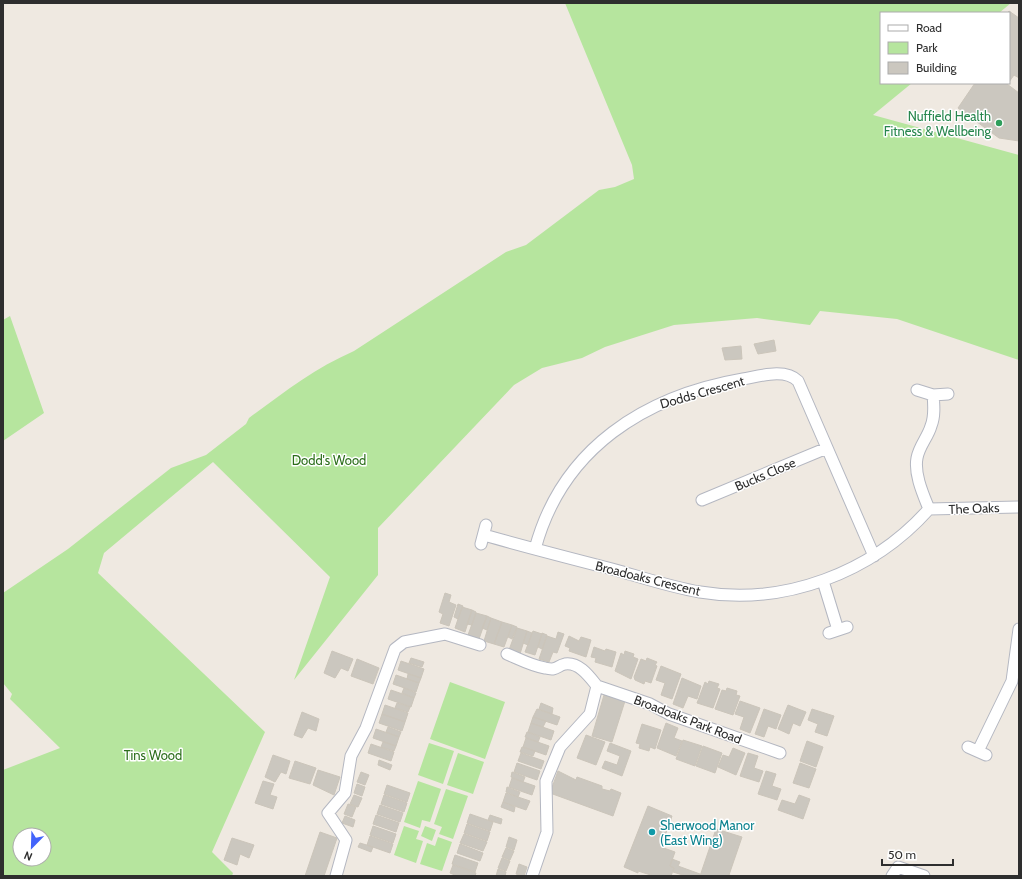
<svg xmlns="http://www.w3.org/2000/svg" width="1022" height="879" viewBox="0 0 1022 879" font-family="Cabin,sans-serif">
  <rect width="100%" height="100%" fill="#efe9e1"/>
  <path fill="#b6e59e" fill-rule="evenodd" d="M 565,3 L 1011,3 L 999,13 L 881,13 L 881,83 L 912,83 L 873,115 L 1019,155 L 1019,360 L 897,319 L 820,311 L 810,325 L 757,318 L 674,325 L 605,347 L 582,358 L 542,368 L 514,385 L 378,528 L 378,575 L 294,680 L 330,577 L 213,462 L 104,553 L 98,573 L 265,732 L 212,852 L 233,873 L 232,876 L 3,876 L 3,770 L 60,748 L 10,699 L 12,694 L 3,683 L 3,593 L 68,549 L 171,468 L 206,455 L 246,424 L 249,418 C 283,393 315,368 354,351 L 506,252 L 526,245 L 599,190 L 615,187 L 634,179 L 632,165 ZM 20,835 L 44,835 L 44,859 L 20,859 Z
    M 10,316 L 44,413 L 3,441 L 3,320 Z
    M 450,682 L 505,702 L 485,759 L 430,739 Z
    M 429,743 L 454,751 L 443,784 L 418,775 Z
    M 458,753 L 484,762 L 473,794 L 447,785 Z
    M 418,781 L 441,789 L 430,822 L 422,820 L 420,828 L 404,822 Z
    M 446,789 L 468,796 L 453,839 L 439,834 L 442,827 L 434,824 Z
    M 404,826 L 419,831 L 416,839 L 423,841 L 416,863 L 394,855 Z
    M 425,826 L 436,830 L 432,841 L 421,836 Z
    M 438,837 L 452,842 L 442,871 L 420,864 L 427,843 L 435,846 Z"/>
  <path fill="#cbc7bf" stroke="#cbc5ba" d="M 1009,11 L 1019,18 L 1019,78 L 1014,75 L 1009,82 L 1009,13 L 1007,13 Z
    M 975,83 L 1008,83 L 1007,84 L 1019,93 L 1019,141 L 999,138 L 958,108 Z
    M 774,340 L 776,351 L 758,354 L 754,344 Z
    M 741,346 L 742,359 L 725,360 L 722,348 Z
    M 445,593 L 451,595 L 449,602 L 456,605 L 449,626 L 440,623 L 443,614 L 439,612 Z
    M 458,604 L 463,606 L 458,619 L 454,617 Z
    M 462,607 L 472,610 L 465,632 L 455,628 Z
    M 472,610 L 476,612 L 472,625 L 467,624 Z
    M 476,613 L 487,616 L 479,639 L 468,635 Z
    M 487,616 L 491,618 L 487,630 L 482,628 Z
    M 491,618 L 502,622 L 494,644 L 484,641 Z
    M 502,622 L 512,625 L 504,647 L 494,644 Z
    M 512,625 L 517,627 L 512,639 L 508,637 Z
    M 517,628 L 527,631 L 520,654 L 509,650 Z
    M 527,631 L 532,633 L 528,645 L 523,643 Z
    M 533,631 L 542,634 L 535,655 L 525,652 Z
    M 558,632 L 564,634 L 557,653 L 553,652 L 549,662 L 539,659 L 547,636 L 556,639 Z
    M 542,633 L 547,635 L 542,649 L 538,647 Z
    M 569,636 L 579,641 L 581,637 L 591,640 L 586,657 L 569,651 L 570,648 L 565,646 Z
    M 594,647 L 605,651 L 606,649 L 616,652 L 612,667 L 595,662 L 596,658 L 591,657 Z
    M 332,651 L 353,659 L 348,671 L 341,668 L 335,678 L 324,673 Z
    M 625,651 L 634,654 L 633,657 L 638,659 L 631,679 L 615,671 L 621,653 L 624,655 Z
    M 411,658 L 424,662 L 422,667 L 409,663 Z
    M 647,658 L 657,662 L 655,665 L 657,666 L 651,683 L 645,681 L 644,684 L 635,680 L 634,677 L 641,659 L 646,661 Z
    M 357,659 L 379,668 L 373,684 L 351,676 Z
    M 401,661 L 424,669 L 421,678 L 398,670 Z
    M 661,666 L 681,674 L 672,699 L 661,695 L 665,683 L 656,680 Z
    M 408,674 L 421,678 L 419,683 L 407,679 Z
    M 396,675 L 419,683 L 416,692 L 393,684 Z
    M 682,678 L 701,686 L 697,699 L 688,696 L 683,708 L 673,704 Z
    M 709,681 L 719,684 L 717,688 L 720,689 L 713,708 L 697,703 L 705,682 L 708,684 Z
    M 404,688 L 416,693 L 414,698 L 402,693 Z
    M 727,688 L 737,691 L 736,695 L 740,696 L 733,715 L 715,709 L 722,690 L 726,691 Z
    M 391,690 L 414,698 L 411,707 L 388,699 Z
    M 604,695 L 625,701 L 612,742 L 592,736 Z
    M 740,701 L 760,708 L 750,733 L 740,729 L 744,717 L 735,714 Z
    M 397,703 L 410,707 L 408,712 L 395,708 Z
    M 541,703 L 553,708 L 552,714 L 539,709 Z
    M 385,705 L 408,713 L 405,722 L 382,714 Z
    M 788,705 L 806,712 L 800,726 L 793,723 L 789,734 L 778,729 Z
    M 537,709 L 560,717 L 557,725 L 533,717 Z
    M 764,709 L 781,715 L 776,729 L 768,726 L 764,737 L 755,734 Z
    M 812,709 L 834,716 L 827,736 L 815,732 L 818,724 L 808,720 Z
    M 302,712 L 319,719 L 316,731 L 308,728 L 302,738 L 294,735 Z
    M 382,714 L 405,722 L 402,731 L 379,723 Z
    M 533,717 L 546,721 L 543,727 L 531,723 Z
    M 531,723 L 554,731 L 551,740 L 528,732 Z
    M 666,723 L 678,728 L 674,738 L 682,741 L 676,756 L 657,748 Z
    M 642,724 L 661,730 L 655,749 L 650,747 L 649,751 L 639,748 L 640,744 L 636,743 Z
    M 388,727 L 401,732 L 399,737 L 386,732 Z
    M 376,729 L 399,737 L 396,746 L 373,738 Z
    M 527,732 L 540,737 L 538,742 L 525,737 Z
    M 586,735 L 605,742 L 596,765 L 577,758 Z
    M 526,738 L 549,746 L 546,755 L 523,747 Z
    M 683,740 L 702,746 L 695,766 L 676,759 Z
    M 807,741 L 823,747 L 816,767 L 800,761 Z
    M 383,742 L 396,746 L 394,751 L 381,747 Z
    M 610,743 L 631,751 L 622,776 L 602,768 L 605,761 L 617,765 L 620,756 L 607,751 Z
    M 371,744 L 394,752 L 391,761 L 368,753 Z
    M 703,746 L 722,753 L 715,773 L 696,766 Z
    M 522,747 L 535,751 L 533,756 L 520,752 Z
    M 733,748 L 745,753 L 736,775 L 718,767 L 723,755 L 729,757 Z
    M 521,753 L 544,761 L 541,769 L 518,761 Z
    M 748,753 L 758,756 L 754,768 L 763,771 L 759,782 L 740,776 Z
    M 273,755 L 290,761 L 286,774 L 281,772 L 275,782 L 265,777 Z
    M 379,760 L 392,765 L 390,770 L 378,765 Z
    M 295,761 L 316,768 L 310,784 L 289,778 Z
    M 517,763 L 540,771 L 537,780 L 514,772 Z
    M 800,763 L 816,769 L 809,788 L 793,783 Z
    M 318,770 L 340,777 L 334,795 L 313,785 Z
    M 558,771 L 576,780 L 577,777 L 602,786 L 602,789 L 610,791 L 611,789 L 621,793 L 613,816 L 550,793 Z
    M 766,771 L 776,774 L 772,786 L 781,789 L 777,800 L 758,794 Z
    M 361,772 L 369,775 L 365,785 L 357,782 Z
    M 512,772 L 525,777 L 523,782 L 511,777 Z
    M 512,778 L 535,786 L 532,795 L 509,787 Z
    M 263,781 L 274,784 L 270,795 L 277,797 L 273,809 L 255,803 Z
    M 357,784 L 365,787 L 362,796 L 354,793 Z
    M 387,785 L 410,793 L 407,802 L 384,794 Z
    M 507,787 L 520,792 L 518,797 L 506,792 Z
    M 506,793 L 530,801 L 526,810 L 503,802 Z
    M 354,795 L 362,798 L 358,807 L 350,804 Z
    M 384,795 L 407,803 L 404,812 L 381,804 Z
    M 799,795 L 810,799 L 803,819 L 778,810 L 782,800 L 795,804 Z
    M 503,802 L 515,807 L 514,812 L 501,807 Z
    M 348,804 L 356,807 L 352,817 L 344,814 Z
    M 380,805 L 403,813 L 400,822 L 377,814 Z
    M 648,806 L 672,816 L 661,847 L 675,852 L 670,866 L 674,868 L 671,876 L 654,876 L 638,871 L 638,873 L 624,867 Z
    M 470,814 L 493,822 L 490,831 L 467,823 Z
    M 376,815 L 399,823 L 396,832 L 373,824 Z
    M 490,815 L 502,819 L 501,824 L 488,820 Z
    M 345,816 L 355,820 L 353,827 L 342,823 Z
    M 467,824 L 490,832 L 487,841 L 464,833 Z
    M 373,826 L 396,834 L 393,843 L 370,835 Z
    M 716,829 L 742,837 L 729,875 L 733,876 L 700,876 Z
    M 320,832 L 337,838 L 324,876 L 305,876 Z
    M 464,834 L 487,842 L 483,851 L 460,843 Z
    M 370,836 L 393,844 L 390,853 L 367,845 Z
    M 509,837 L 517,840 L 514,850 L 506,847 Z
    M 232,838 L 254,845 L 249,858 L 240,854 L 237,865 L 224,860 Z
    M 360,843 L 373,847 L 371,852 L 358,847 Z
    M 460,844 L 483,853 L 480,861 L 457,853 Z
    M 506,848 L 514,851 L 510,860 L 502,857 Z
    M 455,855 L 478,863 L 475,872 L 452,864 Z
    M 502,858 L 510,861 L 506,871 L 498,868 Z
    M 672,859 L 680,862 L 678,866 L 700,874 L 700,876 L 686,876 L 673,872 L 674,868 L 670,866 Z
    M 519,864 L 527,867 L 524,876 L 516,874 Z
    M 453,865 L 476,873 L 475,876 L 457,876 L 450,873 Z
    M 498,869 L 506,872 L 505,876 L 496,876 Z"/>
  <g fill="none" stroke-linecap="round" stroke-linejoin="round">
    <g stroke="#b4b7c1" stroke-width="13">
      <path id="minor" d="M 917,390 L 933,395 L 948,394
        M 702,500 L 827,448
        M 929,509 C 923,494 914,474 917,458 C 919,446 928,437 931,426 C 935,416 934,405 933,395
        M 929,509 L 1019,507
        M 484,535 C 526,547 569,558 612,569 C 641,577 670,587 700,592 C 784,606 872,573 929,509
        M 481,544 L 486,525
        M 535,549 C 562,448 645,396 743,379 C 760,376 785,368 798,381 L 874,556
        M 823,581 L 838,630
        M 829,633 L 847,627
        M 507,654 C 519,659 532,666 545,668 C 558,671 556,666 565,664 C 579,662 589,676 597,686
        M 968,747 L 986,755
        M 978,751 L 1012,681 L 1019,629
        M 336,876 L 346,840 L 328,813 L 345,793 L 351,756 L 366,728 L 395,649 L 404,642 L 445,634 L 480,645
        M 532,876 L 547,832 L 546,781 L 560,747 L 590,714 L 597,686 L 650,704 L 669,714 L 780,753
        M 892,876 L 898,867 L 924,876"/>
    </g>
    <use href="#minor" stroke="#fff" stroke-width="11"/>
  </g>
  <circle fill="#2e9e5b" stroke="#fff" stroke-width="1.5" cx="999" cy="123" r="4"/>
  <circle fill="#0f9aa8" stroke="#fff" stroke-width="1.5" cx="652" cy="832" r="4"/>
  <g text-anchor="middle" stroke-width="3" stroke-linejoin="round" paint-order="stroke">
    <g font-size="13" fill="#27864d" stroke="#fff" text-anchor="end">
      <text x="991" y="121">Nuffield Health<tspan x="991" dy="15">Fitness &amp; Wellbeing</tspan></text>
    </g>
    <g font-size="13" fill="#2e2e2e" stroke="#fff">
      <text transform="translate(702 392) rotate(-16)" y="5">Dodds Crescent</text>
      <text transform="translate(765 474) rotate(-23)" y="5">Bucks Close</text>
      <text transform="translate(974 508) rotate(-2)" y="5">The Oaks</text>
      <text transform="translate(648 578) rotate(14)" y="5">Broadoaks Crescent</text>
      <text transform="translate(688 719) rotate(21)" y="5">Broadoaks Park Road</text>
    </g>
    <g font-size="13" fill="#2c6e1b" stroke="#fff">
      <text x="329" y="465">Dodd's Wood</text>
      <text x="153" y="760">Tins Wood</text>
    </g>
    <g font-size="13" fill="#0d838f" stroke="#fff" text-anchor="start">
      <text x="660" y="830">Sherwood Manor<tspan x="660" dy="15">(East Wing)</tspan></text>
    </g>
  </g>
  <rect width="1022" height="879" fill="none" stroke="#2e2e2e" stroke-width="8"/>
  <rect x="880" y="12" width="130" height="72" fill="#ffffff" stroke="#ababab"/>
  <rect x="888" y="25" width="20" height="6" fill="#ffffff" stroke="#ababab"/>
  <text x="916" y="32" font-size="12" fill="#2e2e2e">Road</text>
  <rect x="888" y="42" width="20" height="12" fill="#b6e59e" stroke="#ababab"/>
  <text x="916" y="52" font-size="12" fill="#2e2e2e">Park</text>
  <rect x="888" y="62" width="20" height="12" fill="#cbc7bf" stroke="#ababab"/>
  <text x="916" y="72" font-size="12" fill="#2e2e2e">Building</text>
  <g transform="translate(32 847) rotate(203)"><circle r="19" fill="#ffffff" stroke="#ababab"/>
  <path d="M0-3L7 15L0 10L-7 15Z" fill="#4264fb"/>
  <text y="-6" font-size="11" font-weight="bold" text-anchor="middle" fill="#2e2e2e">N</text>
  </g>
  <path d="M882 859v6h71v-6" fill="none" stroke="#2e2e2e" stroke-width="2"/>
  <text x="888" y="859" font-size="12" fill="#2e2e2e" stroke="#ffffff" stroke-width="3" paint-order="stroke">50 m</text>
</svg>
